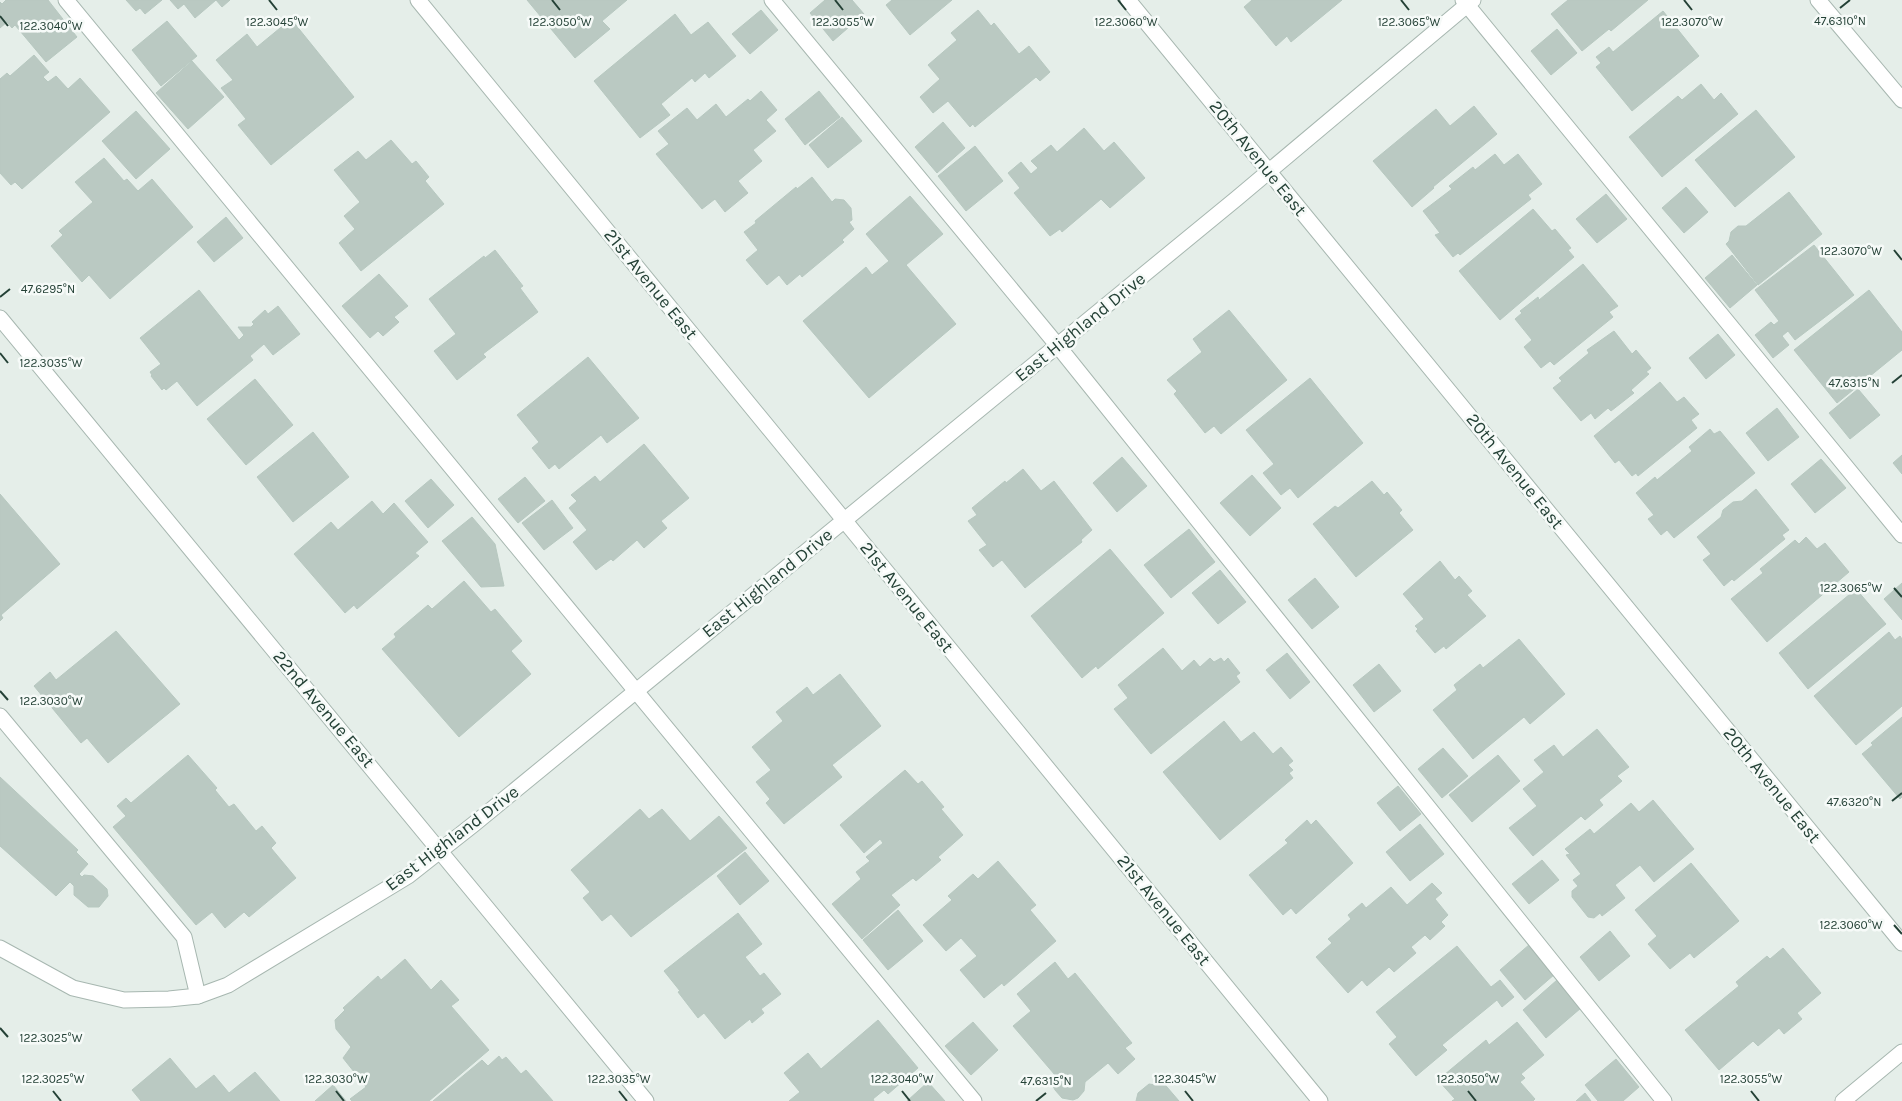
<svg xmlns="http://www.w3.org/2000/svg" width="1902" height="1101" viewBox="0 0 1902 1101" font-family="Karla,sans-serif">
  <rect width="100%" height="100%" fill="#e5eee9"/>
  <path fill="#bac9c2" stroke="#b7c8c0" d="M 6,0 L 48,0 L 77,37 L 46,62 L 15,25 L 12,28 L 7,22 L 0,28 L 0,2 L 2,4 Z
    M 126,0 L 162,0 L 145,14 L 140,8 L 136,11 Z
    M 170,0 L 230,0 L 222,7 L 216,0 L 195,18 L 184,4 L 178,9 Z
    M 527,0 L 627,0 L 602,21 L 610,29 L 575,58 Z
    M 825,0 L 852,0 L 864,14 L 833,41 L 810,13 Z
    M 892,0 L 952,0 L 910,35 L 886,5 Z
    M 1252,0 L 1342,0 L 1291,42 L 1287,36 L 1276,46 L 1244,7 Z
    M 1568,0 L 1648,0 L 1611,31 L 1609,29 L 1582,51 L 1551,14 Z
    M 761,10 L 778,30 L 750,54 L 732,34 Z
    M 978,10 L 991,26 L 994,23 L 1019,54 L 1029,46 L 1050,72 L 1040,81 L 1036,77 L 975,127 L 973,124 L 970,127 L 948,101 L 933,113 L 920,97 L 940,79 L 928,65 L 957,40 L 951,33 Z
    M 1663,11 L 1699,56 L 1632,111 L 1596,67 L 1601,63 L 1596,57 L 1609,47 L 1613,52 Z
    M 675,14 L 691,35 L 708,22 L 736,56 L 709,78 L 705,73 L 695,82 L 692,78 L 661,104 L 670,115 L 640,138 L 594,81 Z
    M 291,19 L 354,97 L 271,165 L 238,125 L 246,119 L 221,88 L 233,80 L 216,60 L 247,34 L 257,47 Z
    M 167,21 L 197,56 L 161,86 L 132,50 Z
    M 1557,29 L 1577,53 L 1551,75 L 1531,51 Z
    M 34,55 L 49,72 L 43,77 L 48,82 L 56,76 L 68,89 L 80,78 L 110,112 L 22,189 L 15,182 L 11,185 L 0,173 L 0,79 L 7,73 L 10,76 Z
    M 192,61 L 224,97 L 188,129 L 156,93 Z
    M 1701,84 L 1714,100 L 1721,93 L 1738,114 L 1662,177 L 1629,137 L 1678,96 L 1682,100 Z
    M 761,91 L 777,110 L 766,120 L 776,131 L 753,150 L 762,161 L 738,181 L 748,193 L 725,212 L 715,199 L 702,209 L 656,154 L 669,144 L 658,131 L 687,108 L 697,120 L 716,104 L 726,117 L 748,99 L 750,101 Z
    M 819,91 L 840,117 L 805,145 L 785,119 Z
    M 1474,106 L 1497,134 L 1433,187 L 1434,188 L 1412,207 L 1373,161 L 1436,109 L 1450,126 Z
    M 1756,110 L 1795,157 L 1735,207 L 1695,160 Z
    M 136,111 L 170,149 L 136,179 L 102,141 Z
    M 842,117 L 862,141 L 828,168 L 809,145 Z
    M 943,122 L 965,148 L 937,173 L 915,147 Z
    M 1084,128 L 1104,151 L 1114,142 L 1145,178 L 1110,208 L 1101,199 L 1062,232 L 1060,229 L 1050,236 L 1014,193 L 1020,188 L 1008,173 L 1021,162 L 1031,174 L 1038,168 L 1031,161 L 1051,145 L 1057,152 Z
    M 391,140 L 412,164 L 416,161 L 429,177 L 425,181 L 444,204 L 361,271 L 339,243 L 355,229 L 344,216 L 360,202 L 334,170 L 358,151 L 366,160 Z
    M 975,146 L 1003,181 L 966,211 L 938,176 Z
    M 1495,154 L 1504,165 L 1518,154 L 1542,184 L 1528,195 L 1531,199 L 1460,255 L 1458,253 L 1453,257 L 1435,235 L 1440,233 L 1423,211 L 1452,189 L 1449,186 L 1473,167 L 1475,170 Z
    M 104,158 L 124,181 L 127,179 L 138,191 L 152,179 L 193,227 L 110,299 L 89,275 L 82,282 L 51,246 L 63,235 L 59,231 L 93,202 L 75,182 Z
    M 812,177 L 832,202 L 835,199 L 844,200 L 851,208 L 852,220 L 849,222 L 854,229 L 842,240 L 844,242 L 802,277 L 800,274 L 787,285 L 779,275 L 767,285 L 746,260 L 758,250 L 744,232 L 756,223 L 755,221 L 796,187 L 797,189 Z
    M 1686,187 L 1708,212 L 1684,233 L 1662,208 Z
    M 1789,192 L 1822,234 L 1758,285 L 1726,244 L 1729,241 L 1731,232 L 1738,226 L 1746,226 Z
    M 1606,194 L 1627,219 L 1597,243 L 1576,219 Z
    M 910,196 L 943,234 L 906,265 L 956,324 L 869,398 L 803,321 L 866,267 L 872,275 L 889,261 L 866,234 Z
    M 1533,209 L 1552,231 L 1555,229 L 1571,248 L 1568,250 L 1574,257 L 1500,320 L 1459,271 Z
    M 226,217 L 243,238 L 214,262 L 197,242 Z
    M 1814,245 L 1854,295 L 1795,340 L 1788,331 L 1782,336 L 1789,345 L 1773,358 L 1755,335 L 1771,322 L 1774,325 L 1779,321 L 1755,290 Z
    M 495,250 L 523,286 L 520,288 L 538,312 L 483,354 L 486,357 L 457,380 L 434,351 L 456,334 L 429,299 L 484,256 L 485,258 Z
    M 1732,255 L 1757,285 L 1730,308 L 1705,278 Z
    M 1583,264 L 1618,306 L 1609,312 L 1613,317 L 1554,365 L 1550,361 L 1541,368 L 1524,347 L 1532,340 L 1515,319 L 1522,313 L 1520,311 L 1538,297 L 1539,300 Z
    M 379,274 L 408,306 L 394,317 L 399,322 L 383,336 L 378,331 L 370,338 L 342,306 Z
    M 199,290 L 239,340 L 244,335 L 238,327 L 251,327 L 254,324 L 252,322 L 265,310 L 268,314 L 278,306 L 300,334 L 273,355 L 264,344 L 250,356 L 253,360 L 197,406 L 177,381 L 166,390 L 164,388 L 162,390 L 151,376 L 152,375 L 150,372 L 161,364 L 140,338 Z
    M 1869,290 L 1902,332 L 1902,350 L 1837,403 L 1794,350 Z
    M 1229,310 L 1287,380 L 1221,434 L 1214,426 L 1205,433 L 1174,394 L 1177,391 L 1167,380 L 1202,352 L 1193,339 Z
    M 1614,331 L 1632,354 L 1636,350 L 1651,368 L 1646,372 L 1649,374 L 1631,390 L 1634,393 L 1611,411 L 1608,408 L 1595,419 L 1591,413 L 1581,421 L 1553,388 L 1562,381 L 1559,378 L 1589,353 L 1587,350 Z
    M 1718,334 L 1735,355 L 1706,379 L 1689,358 Z
    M 588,357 L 639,418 L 607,443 L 601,435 L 559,469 L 555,464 L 549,469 L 532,448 L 539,442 L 517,415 Z
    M 1310,378 L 1363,443 L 1298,498 L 1290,488 L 1281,495 L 1263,473 L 1274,464 L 1246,430 Z
    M 255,379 L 293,425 L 246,465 L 207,419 Z
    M 1660,382 L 1677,402 L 1684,397 L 1699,414 L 1691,420 L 1697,428 L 1638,476 L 1636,473 L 1632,476 L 1619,460 L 1615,463 L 1594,436 Z
    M 1858,389 L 1880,415 L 1850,439 L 1829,413 Z
    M 1777,408 L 1799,437 L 1768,461 L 1746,433 Z
    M 1710,429 L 1714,434 L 1720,431 L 1755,473 L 1674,538 L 1667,530 L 1661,535 L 1648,519 L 1654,515 L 1636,493 L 1655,477 L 1657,480 L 1692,451 L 1689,447 Z
    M 313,432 L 349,477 L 293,522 L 257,477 Z
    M 644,444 L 689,498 L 661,521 L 667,528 L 644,548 L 637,540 L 613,561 L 611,559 L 596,570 L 573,542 L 587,530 L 569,508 L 577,501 L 571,495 L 595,476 L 600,482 Z
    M 1902,455 L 1902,474 L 1893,463 Z
    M 1122,457 L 1147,486 L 1117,512 L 1093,483 Z
    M 1821,459 L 1846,488 L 1815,513 L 1791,484 Z
    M 1023,469 L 1041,491 L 1054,481 L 1092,530 L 1081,540 L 1082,542 L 1025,588 L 1002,560 L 993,567 L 979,550 L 987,545 L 968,521 L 977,515 L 972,508 L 1005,481 L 1006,483 Z
    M 1252,475 L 1281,508 L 1250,536 L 1220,503 Z
    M 525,477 L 545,501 L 518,523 L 498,499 Z
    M 431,479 L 454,505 L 428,528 L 405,501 Z
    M 1372,481 L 1384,495 L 1387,492 L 1402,510 L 1399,513 L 1413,530 L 1356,577 L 1313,524 L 1335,506 L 1338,508 Z
    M 1756,489 L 1789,530 L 1782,535 L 1785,539 L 1734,581 L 1732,579 L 1724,586 L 1703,560 L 1711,554 L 1697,537 L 1721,517 L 1723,510 L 1733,502 L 1742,501 Z
    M 0,494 L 60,564 L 1,615 L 3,618 L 0,621 Z
    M 552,500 L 573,528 L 544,550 L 522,523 Z
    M 372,501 L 383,514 L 394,503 L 428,542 L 415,553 L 419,556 L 357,609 L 354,605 L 345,613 L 294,554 L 331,522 L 338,530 Z
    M 472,517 L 495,544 L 504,586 L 481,587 L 442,541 Z
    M 1189,529 L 1215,562 L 1171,598 L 1144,565 Z
    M 1806,537 L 1817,549 L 1825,543 L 1849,572 L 1767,642 L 1731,599 L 1763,573 L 1760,569 L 1795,540 L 1799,544 Z
    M 1110,549 L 1164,613 L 1098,669 L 1096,666 L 1082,678 L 1031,616 Z
    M 1440,561 L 1455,580 L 1459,576 L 1472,591 L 1467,595 L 1486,616 L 1446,649 L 1444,646 L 1435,653 L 1416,631 L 1418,629 L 1415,626 L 1424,619 L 1403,594 Z
    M 1220,570 L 1246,602 L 1218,624 L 1192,593 Z
    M 1315,578 L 1339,607 L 1312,629 L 1288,600 Z
    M 464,581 L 491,612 L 495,609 L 522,641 L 511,651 L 531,674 L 459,737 L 382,649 L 396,637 L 394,634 L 428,605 L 432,609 Z
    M 1902,583 L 1902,620 L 1884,599 Z
    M 1856,589 L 1886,624 L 1808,689 L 1779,653 Z
    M 116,631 L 180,704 L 108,763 L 87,738 L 81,743 L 34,686 L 50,672 L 56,680 Z
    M 1889,632 L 1895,640 L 1900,636 L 1902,639 L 1902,706 L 1856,745 L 1814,696 Z
    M 1519,639 L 1565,694 L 1530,724 L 1524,717 L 1473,759 L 1433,710 L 1457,690 L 1454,685 L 1480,664 L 1483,668 Z
    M 1163,648 L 1182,671 L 1194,660 L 1200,667 L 1210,658 L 1214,662 L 1221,658 L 1224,662 L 1228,658 L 1240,673 L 1236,676 L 1240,682 L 1151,754 L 1114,709 L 1128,698 L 1118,685 Z
    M 1287,653 L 1310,682 L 1290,699 L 1266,670 Z
    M 1379,664 L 1401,691 L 1374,712 L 1353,685 Z
    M 840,674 L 881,726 L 832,765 L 842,777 L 784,824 L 766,803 L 770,799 L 756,782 L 771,770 L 752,747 L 783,721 L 776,712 L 807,687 L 813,695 Z
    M 1902,717 L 1902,797 L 1900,799 L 1862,754 L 1873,745 L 1871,743 Z
    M 1224,721 L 1241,742 L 1254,732 L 1273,754 L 1281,747 L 1293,761 L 1288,765 L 1293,770 L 1289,773 L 1293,778 L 1220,840 L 1163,772 Z
    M 1597,729 L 1629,767 L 1617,776 L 1622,781 L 1599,800 L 1603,805 L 1585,820 L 1581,816 L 1533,856 L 1509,828 L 1537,806 L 1523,789 L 1544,772 L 1534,760 L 1554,745 L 1563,757 Z
    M 1443,748 L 1468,776 L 1442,798 L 1418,769 Z
    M 188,755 L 217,788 L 215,790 L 229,807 L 234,804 L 256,831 L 262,826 L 276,843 L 271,848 L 296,878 L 249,917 L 244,912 L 225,928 L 212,912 L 196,925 L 113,827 L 126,816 L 117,806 L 126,798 L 131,803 Z
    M 1498,755 L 1520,781 L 1472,822 L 1449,795 Z
    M 905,770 L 918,784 L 922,781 L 944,807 L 941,809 L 963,835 L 938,857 L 941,860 L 916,881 L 913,878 L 891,895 L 900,905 L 862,939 L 832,904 L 861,879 L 856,872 L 870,861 L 866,857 L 883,843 L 880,839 L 864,853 L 840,825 Z
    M 0,777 L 61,834 L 78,850 L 76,852 L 88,864 L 79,874 L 82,877 L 84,875 L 93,876 L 107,889 L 108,896 L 99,907 L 88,907 L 74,895 L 74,886 L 70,882 L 56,896 L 0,846 Z
    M 1398,786 L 1421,814 L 1400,831 L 1377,803 Z
    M 1653,800 L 1694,849 L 1654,882 L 1640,865 L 1615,885 L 1625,898 L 1602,916 L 1600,913 L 1594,918 L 1588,917 L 1572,897 L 1572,891 L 1578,886 L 1573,880 L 1581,874 L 1566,855 L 1570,854 L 1565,849 L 1590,829 L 1594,834 L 1631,803 L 1639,812 Z
    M 640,809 L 649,819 L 662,809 L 690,841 L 719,816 L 747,848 L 631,937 L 611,914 L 602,921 L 583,898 L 590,892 L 571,870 Z
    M 1307,820 L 1311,825 L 1316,820 L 1353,863 L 1296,914 L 1291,908 L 1283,915 L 1249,875 L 1288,843 L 1285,840 Z
    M 1420,824 L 1444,854 L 1410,881 L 1386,852 Z
    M 745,852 L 769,881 L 740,905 L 717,876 Z
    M 1542,860 L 1559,880 L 1529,904 L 1512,884 Z
    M 998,861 L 1036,905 L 1030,910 L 1056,941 L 1004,986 L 1002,983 L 984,998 L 960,970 L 977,956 L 961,938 L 946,951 L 923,925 L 952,900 L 948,896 L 973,874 L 978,879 Z
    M 1691,863 L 1739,921 L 1694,958 L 1690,953 L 1670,969 L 1648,944 L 1657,936 L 1635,910 Z
    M 1432,883 L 1442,893 L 1435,899 L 1448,915 L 1441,922 L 1445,926 L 1430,940 L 1425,935 L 1411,947 L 1416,953 L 1394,972 L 1389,967 L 1367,986 L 1362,980 L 1348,993 L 1316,957 L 1332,943 L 1328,939 L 1351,919 L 1348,915 L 1362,903 L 1366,908 L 1391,887 L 1407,905 Z
    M 898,910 L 923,941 L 888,970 L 863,940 Z
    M 738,913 L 762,944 L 745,957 L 760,976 L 764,973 L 781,994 L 761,1009 L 764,1013 L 752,1023 L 750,1019 L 725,1039 L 704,1013 L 698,1018 L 678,992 L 680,991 L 664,971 Z
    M 1610,931 L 1630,956 L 1599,981 L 1580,957 Z
    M 1530,944 L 1555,974 L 1525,1000 L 1500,970 Z
    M 1457,946 L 1491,987 L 1500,980 L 1514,997 L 1502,1007 L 1497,1000 L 1442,1045 L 1447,1050 L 1416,1076 L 1389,1044 L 1397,1037 L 1376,1012 Z
    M 1783,948 L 1821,993 L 1797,1013 L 1802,1019 L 1784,1034 L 1779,1028 L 1758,1046 L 1753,1041 L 1719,1070 L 1685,1030 L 1739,986 L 1736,982 L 1767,956 L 1770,959 Z
    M 405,959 L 431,990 L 441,980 L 459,1000 L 451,1006 L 489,1050 L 429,1101 L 352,1101 L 350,1099 L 366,1087 L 343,1058 L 351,1047 L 336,1029 L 335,1020 L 345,1010 L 343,1008 L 378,976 L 381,980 Z
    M 1055,962 L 1068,979 L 1075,973 L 1132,1043 L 1125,1048 L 1135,1059 L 1118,1074 L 1108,1063 L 1085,1082 L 1084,1091 L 1078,1098 L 1073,1100 L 1062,1098 L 1055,1090 L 1053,1086 L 1055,1075 L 1013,1026 L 1031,1011 L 1017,994 Z
    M 1557,980 L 1581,1008 L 1546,1038 L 1523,1010 Z
    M 878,1020 L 918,1068 L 888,1094 L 884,1090 L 873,1099 L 874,1101 L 789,1101 L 800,1092 L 784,1073 L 808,1053 L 821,1069 Z
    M 973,1022 L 998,1050 L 971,1075 L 945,1046 Z
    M 1517,1022 L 1544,1055 L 1521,1074 L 1525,1078 L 1520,1082 L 1535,1099 L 1533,1101 L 1452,1101 L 1455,1099 L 1438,1080 L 1486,1040 L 1489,1045 Z
    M 499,1056 L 502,1060 L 506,1057 L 521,1074 L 526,1070 L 553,1101 L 433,1101 L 482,1060 L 488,1066 Z
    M 170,1058 L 196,1089 L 214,1075 L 229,1093 L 255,1072 L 280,1101 L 141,1101 L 132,1090 Z
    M 1616,1059 L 1639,1087 L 1623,1101 L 1598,1101 L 1585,1085 Z
    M 1161,1080 L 1179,1101 L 1136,1101 L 1138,1093 L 1149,1084 L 1156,1085 Z
    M 928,1082 L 945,1101 L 907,1101 Z
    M 333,1085 L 346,1101 L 315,1101 Z
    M 1585,1093 L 1591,1101 L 1576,1101 Z"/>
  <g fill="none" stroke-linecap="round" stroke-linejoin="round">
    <g stroke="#a7b7b0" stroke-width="17">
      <path id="service" d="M 66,0 L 974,1101
        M 772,0 L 1058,346 L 1664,1101
        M 1463,0 L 1902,535
        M 0,716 L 184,937 L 198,996"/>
    </g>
    <g stroke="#a7b7b0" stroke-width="17">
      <path id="minor" d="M 418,0 L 1320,1101
        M 1128,0 L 1902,943
        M 0,318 L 646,1101
        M 0,948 L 73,988 L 124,1000 L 169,999 L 198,996 L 228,985 L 408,876 L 474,824 L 1236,199 L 1473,0
        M 1843,1101 L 1902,1052"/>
    </g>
    <g stroke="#a7b7b0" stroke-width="17">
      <path id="tertiary" d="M 1818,0 L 1902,100"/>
    </g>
    <use href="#service" stroke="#fff" stroke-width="15"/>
    <use href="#minor" stroke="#fff" stroke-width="15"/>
    <use href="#tertiary" stroke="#fff" stroke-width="15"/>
  </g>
  <path fill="none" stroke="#244136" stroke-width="2" d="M 269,0 L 277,10M 552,0 L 560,10M 835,0 L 843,10M 1118,0 L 1126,10M 1401,0 L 1409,10M 1684,0 L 1692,10M 1840,8 L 1850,0M 0,16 L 8,26M 1894,250 L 1902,260M 0,297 L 10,289M 0,353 L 8,363M 1892,383 L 1902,375M 1894,588 L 1902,597M 0,691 L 8,700M 1892,801 L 1902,793M 1894,925 L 1902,934M 0,1028 L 8,1037M 53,1091 L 61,1101M 336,1091 L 344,1101M 619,1091 L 627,1101M 902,1091 L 910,1101M 1185,1091 L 1193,1101M 1468,1091 L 1476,1101M 1751,1091 L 1759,1101M 1036,1101 L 1046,1093"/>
  <g text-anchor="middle" stroke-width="5" stroke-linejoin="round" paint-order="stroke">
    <g font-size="18" fill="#244136" stroke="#f6faf8">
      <text transform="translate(1258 158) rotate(51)" y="6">20th Avenue East</text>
      <text transform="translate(651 284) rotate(51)" y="6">21st Avenue East</text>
      <text transform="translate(1080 327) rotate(-39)" y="6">East Highland Drive</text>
      <text transform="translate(1515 471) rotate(51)" y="6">20th Avenue East</text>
      <text transform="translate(767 583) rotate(-39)" y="6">East Highland Drive</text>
      <text transform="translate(907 597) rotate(51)" y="6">21st Avenue East</text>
      <text transform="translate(324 709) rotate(50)" y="6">22nd Avenue East</text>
      <text transform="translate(1772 785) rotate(51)" y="6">20th Avenue East</text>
      <text transform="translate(452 838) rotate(-37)" y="6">East Highland Drive</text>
      <text transform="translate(1164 910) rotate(51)" y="6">21st Avenue East</text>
    </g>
  </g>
  <g font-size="12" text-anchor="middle" fill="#244136" stroke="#f6faf8" stroke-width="5" stroke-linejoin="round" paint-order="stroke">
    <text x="1840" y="25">47.6310°N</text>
    <text x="560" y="26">122.3050°W</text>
    <text x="277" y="26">122.3045°W</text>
    <text x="843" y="26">122.3055°W</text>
    <text x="1126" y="26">122.3060°W</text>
    <text x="1409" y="26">122.3065°W</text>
    <text x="1692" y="26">122.3070°W</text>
    <text x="51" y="30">122.3040°W</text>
    <text x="1851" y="255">122.3070°W</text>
    <text x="48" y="293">47.6295°N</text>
    <text x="51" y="367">122.3035°W</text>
    <text x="1854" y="387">47.6315°N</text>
    <text x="1851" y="592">122.3065°W</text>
    <text x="51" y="705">122.3030°W</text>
    <text x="1854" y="806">47.6320°N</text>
    <text x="1851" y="929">122.3060°W</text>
    <text x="51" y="1042">122.3025°W</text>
    <text x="53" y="1083">122.3025°W</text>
    <text x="336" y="1083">122.3030°W</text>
    <text x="619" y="1083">122.3035°W</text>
    <text x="902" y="1083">122.3040°W</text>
    <text x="1185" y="1083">122.3045°W</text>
    <text x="1468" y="1083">122.3050°W</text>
    <text x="1751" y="1083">122.3055°W</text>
    <text x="1046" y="1085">47.6315°N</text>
  </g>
</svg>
